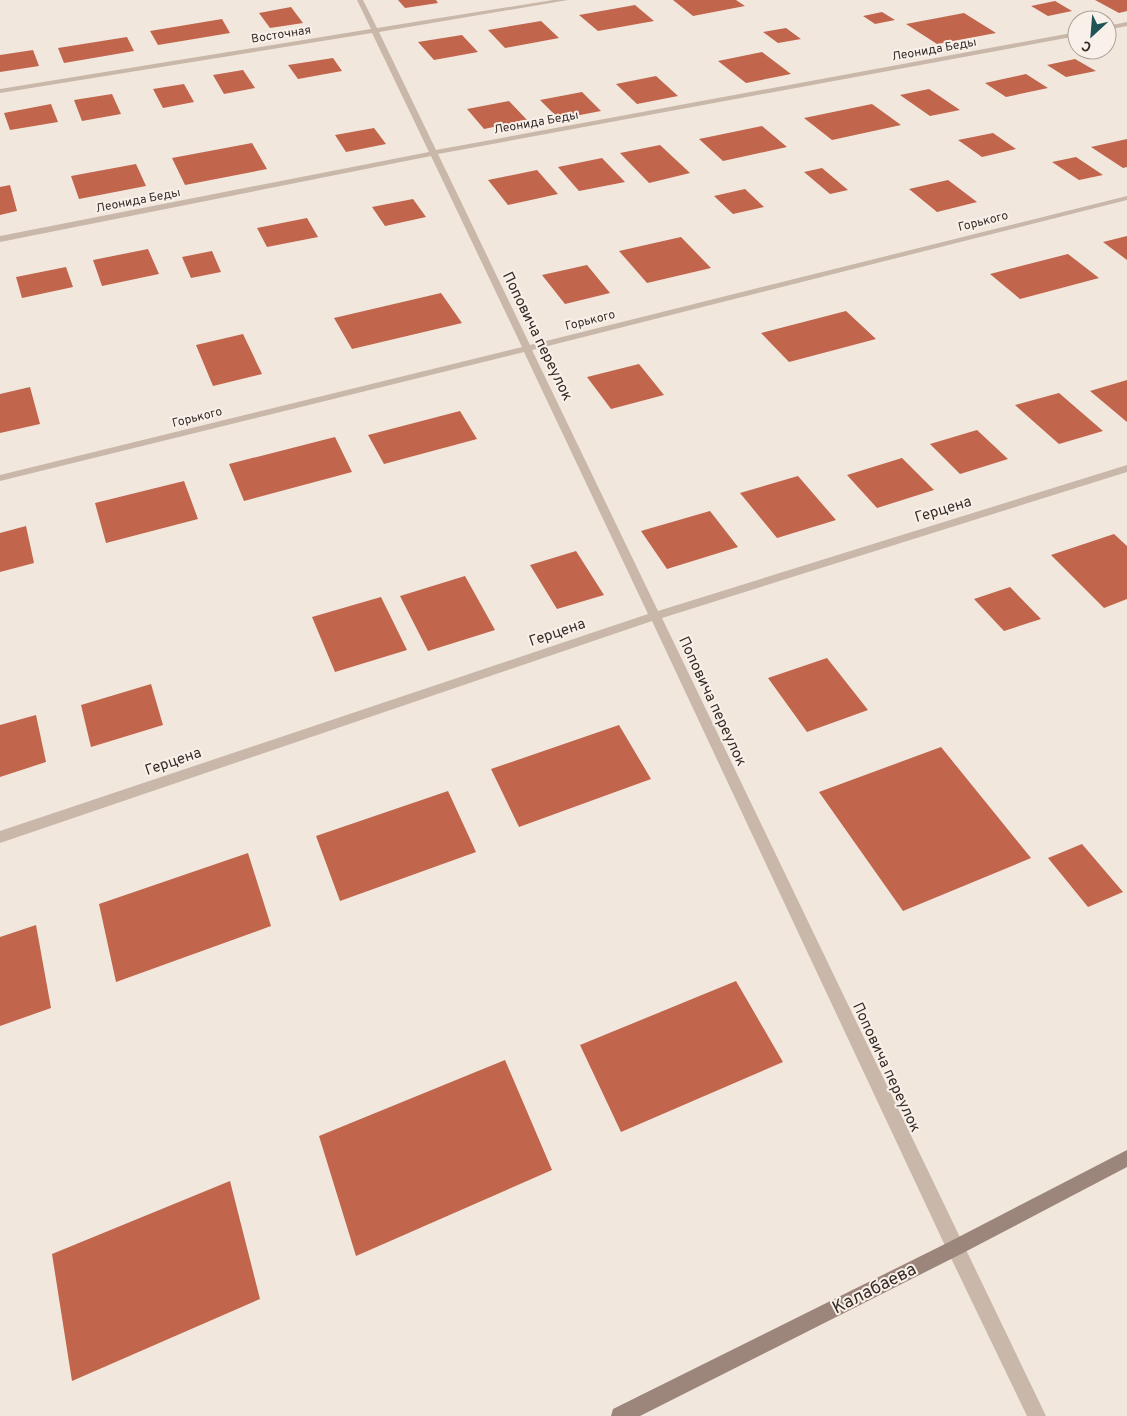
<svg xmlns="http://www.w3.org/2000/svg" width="1127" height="1416" viewBox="0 0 1127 1416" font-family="Overpass,sans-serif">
  <rect width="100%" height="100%" fill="#f1e7dd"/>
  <path fill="#c1654c" d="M 398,0 L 436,0 L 438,3 L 405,8 Z
    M 673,0 L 736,0 L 745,6 L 693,16 Z
    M 1095,0 L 1127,0 L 1127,11 L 1119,13 Z
    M 1055,1 L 1072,11 L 1048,16 L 1031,6 Z
    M 635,5 L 654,21 L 598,31 L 579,15 Z
    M 291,7 L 303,23 L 270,28 L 259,13 Z
    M 882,12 L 895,20 L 875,24 L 863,16 Z
    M 964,13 L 996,33 L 937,44 L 906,24 Z
    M 222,19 L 230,33 L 158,45 L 150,31 Z
    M 541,21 L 559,38 L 505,48 L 488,30 Z
    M 786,28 L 801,39 L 778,43 L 763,32 Z
    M 462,35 L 478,52 L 434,60 L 418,42 Z
    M 127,37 L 134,51 L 64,63 L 58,48 Z
    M 33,50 L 39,66 L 0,72 L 0,55 Z
    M 762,52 L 791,74 L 746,83 L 718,61 Z
    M 333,58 L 342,71 L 298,79 L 288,65 Z
    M 1075,59 L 1096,71 L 1066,77 L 1047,65 Z
    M 243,70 L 255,88 L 224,94 L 213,75 Z
    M 1026,74 L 1048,88 L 1006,97 L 985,83 Z
    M 656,76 L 678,96 L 637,104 L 616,84 Z
    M 184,84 L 194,102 L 163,108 L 153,89 Z
    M 929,89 L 960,110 L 930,116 L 900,95 Z
    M 582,92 L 601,111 L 559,119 L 540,100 Z
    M 112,94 L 121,114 L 82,121 L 74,100 Z
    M 509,101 L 527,120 L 484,129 L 467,109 Z
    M 51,104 L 58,122 L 10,130 L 4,113 Z
    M 872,104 L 901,125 L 832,140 L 804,118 Z
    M 762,126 L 787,147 L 723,161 L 699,139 Z
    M 374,128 L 386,144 L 346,152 L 335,135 Z
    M 993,133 L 1016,149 L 982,157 L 958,140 Z
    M 1127,139 L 1127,167 L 1123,168 L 1091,147 Z
    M 252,143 L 267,169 L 185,185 L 172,158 Z
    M 660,145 L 690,173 L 649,183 L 620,153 Z
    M 1076,157 L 1103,175 L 1079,180 L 1052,162 Z
    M 602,158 L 625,182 L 579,191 L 558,167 Z
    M 136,164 L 146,186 L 79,199 L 71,176 Z
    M 822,168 L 848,190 L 830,194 L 804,172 Z
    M 537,170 L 558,194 L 508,205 L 488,180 Z
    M 948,180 L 977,202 L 937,212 L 909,189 Z
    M 10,185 L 17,211 L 0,215 L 0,187 Z
    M 745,189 L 764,207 L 733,214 L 714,196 Z
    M 413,199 L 426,217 L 385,226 L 372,207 Z
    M 307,218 L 318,237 L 267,247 L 257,228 Z
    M 1127,236 L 1127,260 L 1103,242 Z
    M 681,237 L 711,268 L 647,283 L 619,251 Z
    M 148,249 L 159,274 L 102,286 L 93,260 Z
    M 212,251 L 221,272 L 191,278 L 182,257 Z
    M 1068,254 L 1099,278 L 1020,299 L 990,274 Z
    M 587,265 L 610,293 L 565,304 L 542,275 Z
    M 66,267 L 73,287 L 22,298 L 16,277 Z
    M 441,293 L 462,323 L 352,349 L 334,318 Z
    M 846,311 L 876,339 L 789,362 L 761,333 Z
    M 243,334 L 262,374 L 213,386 L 196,345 Z
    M 639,364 L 664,395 L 611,409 L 587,377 Z
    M 1127,380 L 1127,422 L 1090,391 Z
    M 30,387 L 40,424 L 0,433 L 0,394 Z
    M 1059,393 L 1103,431 L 1059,444 L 1015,405 Z
    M 460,411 L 477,439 L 384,464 L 368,435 Z
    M 977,430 L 1008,459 L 960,474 L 930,444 Z
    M 335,437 L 352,472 L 244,501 L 229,464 Z
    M 902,458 L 934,490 L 877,508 L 847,475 Z
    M 798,476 L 836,520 L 777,538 L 740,493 Z
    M 184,481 L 198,519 L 106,543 L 95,503 Z
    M 710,511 L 738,547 L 667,569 L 641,531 Z
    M 26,526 L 34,563 L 0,572 L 0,533 Z
    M 1114,534 L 1127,546 L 1127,599 L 1104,608 L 1051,555 Z
    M 576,551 L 604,595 L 557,609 L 530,565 Z
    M 465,576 L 495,630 L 428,651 L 400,596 Z
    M 1010,587 L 1041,619 L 1004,631 L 974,599 Z
    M 381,597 L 407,650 L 335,672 L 312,617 Z
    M 827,658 L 868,710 L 807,732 L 768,678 Z
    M 151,684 L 163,725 L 91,747 L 81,705 Z
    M 36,715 L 46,762 L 0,777 L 0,725 Z
    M 619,725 L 651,779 L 519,827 L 491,769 Z
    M 941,747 L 1031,858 L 903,911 L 819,792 Z
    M 448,791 L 476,852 L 340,901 L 316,836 Z
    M 1082,844 L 1123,892 L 1088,907 L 1048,858 Z
    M 248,853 L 271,926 L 116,982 L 99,904 Z
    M 36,925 L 51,1008 L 0,1026 L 0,937 Z
    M 736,981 L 783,1062 L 621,1132 L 580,1045 Z
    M 505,1060 L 552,1170 L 356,1256 L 319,1136 Z
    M 230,1181 L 260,1299 L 72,1381 L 52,1254 Z"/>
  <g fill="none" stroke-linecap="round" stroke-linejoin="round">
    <path fill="#c9b7a9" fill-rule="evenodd" d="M 357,0 L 363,0 L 377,28 L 553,0 L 568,0 L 379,32 L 436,150 L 1077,32 L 1077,36 L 438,154 L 530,345 L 1127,196 L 1127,200 L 532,350 L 658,611 L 1127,465 L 1127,472 L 662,618 L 1046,1416 L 1027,1416 L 949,1254 L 652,621 L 0,843 L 0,831 L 648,614 L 524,352 L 0,481 L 0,475 L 522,347 L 431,156 L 0,242 L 0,236 L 429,152 L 372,33 L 0,93 L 0,89 L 371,29 Z
      M 1127,22 L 1127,26 L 1107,30 L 1107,26 Z"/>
    <path fill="#9c867b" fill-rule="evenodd" d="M 1127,1150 L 1127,1167 L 961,1254 L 640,1416 L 611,1416 L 613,1409 L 949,1242 Z"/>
  </g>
  <g text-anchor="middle" stroke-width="4" stroke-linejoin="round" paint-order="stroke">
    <g font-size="12" fill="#362d29" stroke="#f9f1e9">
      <text transform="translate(281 34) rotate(-9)" y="4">Восточная</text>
      <text transform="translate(934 49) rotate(-10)" y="4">Леонида Беды</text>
      <text transform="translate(536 122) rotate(-10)" y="4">Леонида Беды</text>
      <text transform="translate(138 200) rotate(-11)" y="4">Леонида Беды</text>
      <text transform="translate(983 221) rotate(-14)" y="4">Горького</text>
      <text transform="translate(590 320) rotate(-14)" y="4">Горького</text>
      <text transform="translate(197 417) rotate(-14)" y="4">Горького</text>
    </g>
    <g font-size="15" fill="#362d29" stroke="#f9f1e9">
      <text transform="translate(538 336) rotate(64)" y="5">Поповича переулок</text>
      <text transform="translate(943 509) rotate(-17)" y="5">Герцена</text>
      <text transform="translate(557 632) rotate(-19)" y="5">Герцена</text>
      <text transform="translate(713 701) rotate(65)" y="5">Поповича переулок</text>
      <text transform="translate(173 761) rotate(-19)" y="5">Герцена</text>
      <text transform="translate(887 1067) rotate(65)" y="5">Поповича переулок</text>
    </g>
    <g font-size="18" fill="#362d29" stroke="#f9f1e9">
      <text transform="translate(874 1288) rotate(-27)" y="6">Калабаева</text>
    </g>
  </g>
  <g transform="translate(1092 35) rotate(206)"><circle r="24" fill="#f9f1e9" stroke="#aba39c"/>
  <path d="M0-4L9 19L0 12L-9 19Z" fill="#205456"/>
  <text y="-8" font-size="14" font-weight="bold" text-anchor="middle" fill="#362d29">С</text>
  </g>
</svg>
